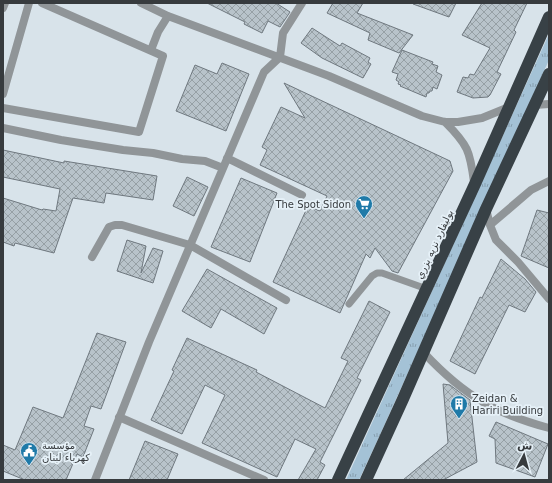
<svg xmlns="http://www.w3.org/2000/svg" width="552" height="483" viewBox="0 0 552 483" font-family="'DejaVu Sans',Vazirmatn,sans-serif">
  <defs>
    <pattern id="grass-tufts" width="24" height="20" patternUnits="userSpaceOnUse"><rect width="24" height="20" fill="#a4c2d6"/><path d="M3 7l-1-3M5 7V3M7 7l1-3M15 17l-1-3M17 17v-4M19 17l1-3" fill="none" stroke="#869faf"/></pattern>
    <pattern id="building-cross-hatch" width="8" height="8" patternUnits="userSpaceOnUse"><rect width="8" height="8" fill="#b8c3ca"/><path d="M0 0l8 8M0 8l8-8" fill="none" stroke="#96a0a5"/></pattern>
  </defs>
  <rect width="100%" height="100%" fill="#d8e3ea"/>
  <path fill="url(#grass-tufts)" d="M 549,34 L 549,60 L 379,437 L 359,480 L 346,480 Z"/>
  <path fill="url(#building-cross-hatch)" stroke="#6f787f" d="M 207,3 L 276,3 L 290,12 L 280,27 L 268,21 L 262,33 L 244,24 L 245,22 Z
    M 333,3 L 363,3 L 357,13 L 413,35 L 399,53 L 368,40 L 370,33 L 327,13 Z
    M 413,3 L 456,3 L 449,17 L 413,4 Z
    M 482,3 L 527,3 L 514,30 L 516,32 L 497,72 L 501,74 L 490,95 L 488,97 L 473,98 L 457,92 L 463,77 L 468,78 L 470,74 L 474,75 L 490,48 L 462,35 Z
    M 312,28 L 340,46 L 342,43 L 370,58 L 368,62 L 371,64 L 363,78 L 322,58 L 301,43 Z
    M 402,50 L 433,62 L 432,64 L 438,66 L 436,72 L 442,75 L 437,89 L 433,87 L 432,91 L 430,91 L 429,93 L 427,93 L 426,97 L 400,86 L 401,85 L 398,84 L 399,82 L 396,80 L 398,74 L 392,72 Z
    M 222,63 L 249,74 L 226,131 L 176,111 L 195,65 L 217,74 Z
    M 284,83 L 450,161 L 453,171 L 398,273 L 392,271 L 375,248 L 370,258 L 366,254 L 340,313 L 273,282 L 308,206 L 320,211 L 327,196 L 260,165 L 267,150 L 262,147 L 281,107 L 305,118 Z
    M 3,150 L 64,163 L 64,161 L 157,176 L 153,200 L 106,193 L 104,203 L 73,198 L 54,253 L 15,243 L 14,246 L 3,242 L 3,198 L 42,210 L 43,209 L 56,211 L 60,189 L 3,177 Z
    M 187,177 L 208,187 L 194,216 L 173,206 Z
    M 241,178 L 277,193 L 250,262 L 211,247 Z
    M 537,210 L 549,213 L 549,268 L 521,256 Z
    M 127,240 L 146,246 L 141,273 L 153,248 L 163,251 L 153,283 L 117,271 Z
    M 501,259 L 525,279 L 536,292 L 525,312 L 509,305 L 475,374 L 450,361 L 480,297 L 482,298 Z
    M 207,269 L 277,308 L 264,334 L 221,309 L 211,328 L 182,311 Z
    M 369,301 L 390,312 L 357,378 L 361,380 L 320,462 L 325,465 L 317,480 L 298,480 L 316,449 L 295,439 L 277,477 L 202,443 L 225,395 L 205,385 L 182,434 L 151,420 L 174,371 L 172,370 L 187,338 L 257,370 L 256,372 L 325,408 L 348,361 L 341,358 Z
    M 97,333 L 126,342 L 101,409 L 91,406 L 84,426 L 94,429 L 83,457 L 77,454 L 66,480 L 25,480 L 3,471 L 3,445 L 15,450 L 33,407 L 63,418 Z
    M 443,384 L 450,385 L 470,400 L 477,462 L 443,480 L 403,480 L 448,443 Z
    M 496,422 L 548,444 L 535,477 L 496,463 L 495,439 L 489,436 Z
    M 145,441 L 178,454 L 167,480 L 129,480 Z"/>
  <g fill="none" stroke-linecap="round" stroke-linejoin="round">
    <path stroke="#909598" stroke-width="7" d="M 349,304 L 372,276 L 377,273 L 382,273 L 427,289"/>
    <path stroke="#909598" stroke-width="8" d="M 141,3 L 168,16 L 329,76 L 422,116 L 445,122 L 458,122 L 482,118 L 509,107
      M 3,8 L 5,3
      M 151,50 L 158,32 L 168,16
      M 3,94 L 29,3
      M 535,105 L 549,104
      M 3,108 L 139,132 L 163,56 L 42,3
      M 445,122 C 468,145 470,151 474,182
      M 3,128 L 61,140 L 123,150 L 153,153 L 182,159 L 205,161 L 223,168
      M 227,158 L 302,195
      M 486,209 L 490,225 L 496,240 L 518,262 L 549,299
      M 490,225 L 531,190 L 549,181
      M 92,257 L 109,227 L 115,225 L 122,225 L 190,245 L 286,300
      M 424,353 C 440,370 462,390 483,402 C 503,414 527,422 549,428
      M 119,417 L 264,480
      M 95,480 L 149,342 L 264,72 L 280,57 L 283,33 L 302,3"/>
    <path stroke="#384146" stroke-width="12" d="M 338,480 L 475,184 L 549,17
      M 366,480 L 403,399 L 486,209 L 549,74"/>
  </g>
  <defs>
    <g id="supermarket-pin" transform="scale(0.9)"><path d="M0 17L-7.5 6A9.5 9.5 0 1 1 7.5 6Z" fill="#1f7aa8" stroke="#e6f1f8"/><path d="M-6-5.5h2.5l.6 2H6L4.5 2H-2.5L-4.4-4H-6ZM-1.5 3.2a1.3 1.3 0 1 0 .1 0ZM3 3.2a1.3 1.3 0 1 0 .1 0Z" fill="#fff"/></g>
    <g id="building-pin" transform="scale(0.9)"><path d="M0 17L-7.5 6A9.5 9.5 0 1 1 7.5 6Z" fill="#1f7aa8" stroke="#e6f1f8"/><path d="M-4-6H4V6H1V3H-1V6H-4ZM-2.5-4.3h1.7v1.8h-1.7ZM.8-4.3h1.7v1.8H.8ZM-2.5-1h1.7V.8h-1.7ZM.8-1h1.7V.8H.8Z" fill="#fff"/></g>
    <g id="civic-pin" transform="scale(0.9)"><path d="M0 17L-7.5 6A9.5 9.5 0 1 1 7.5 6Z" fill="#1f7aa8" stroke="#e6f1f8"/><path d="M-.6-6.5H3V-4.5H.6V-3L4-1V1h2V6H-6V1h2V-1L-.6-3ZM-1.2 2.5V6h2.4V2.5Z" fill="#fff"/></g>
  </defs>
  <g fill-rule="evenodd">
    <use href="#supermarket-pin" x="364" y="204"/>
    <use href="#building-pin" x="459" y="404"/>
    <use href="#civic-pin" x="29" y="451"/>
  </g>
  <g text-anchor="middle" stroke-width="3.5" stroke-linejoin="round" paint-order="stroke">
    <g font-size="10" fill="#373b3e" stroke="#e6f1f8" text-anchor="start">
      <text x="351" y="208" text-anchor="end">The Spot Sidon</text>
      <text x="472" y="402">Zeidan &amp;<tspan x="472" dy="12">Hariri Building</tspan></text>
      <text x="42" y="449">مؤسسة<tspan x="42" dy="12">كهرباء لبنان</tspan></text>
    </g>
    <g font-size="10" fill="#373b3e" stroke="#e6f1f8">
      <text transform="translate(434 244) rotate(-65)" y="4">بوليفارد نزيه بزري</text>
    </g>
  </g>
  <rect width="552" height="483" fill="none" stroke="#373b3e" stroke-width="8"/>
  <g transform="translate(524 455) rotate(6)" stroke="#e6f1f8" stroke-width="3" paint-order="stroke">
  <path d="M0-3L7 15L0 10L-7 15Z" fill="#373b3e"/>
  <text y="-6" font-size="11" font-weight="bold" text-anchor="middle" fill="#373b3e">ش</text>
  </g>
</svg>
